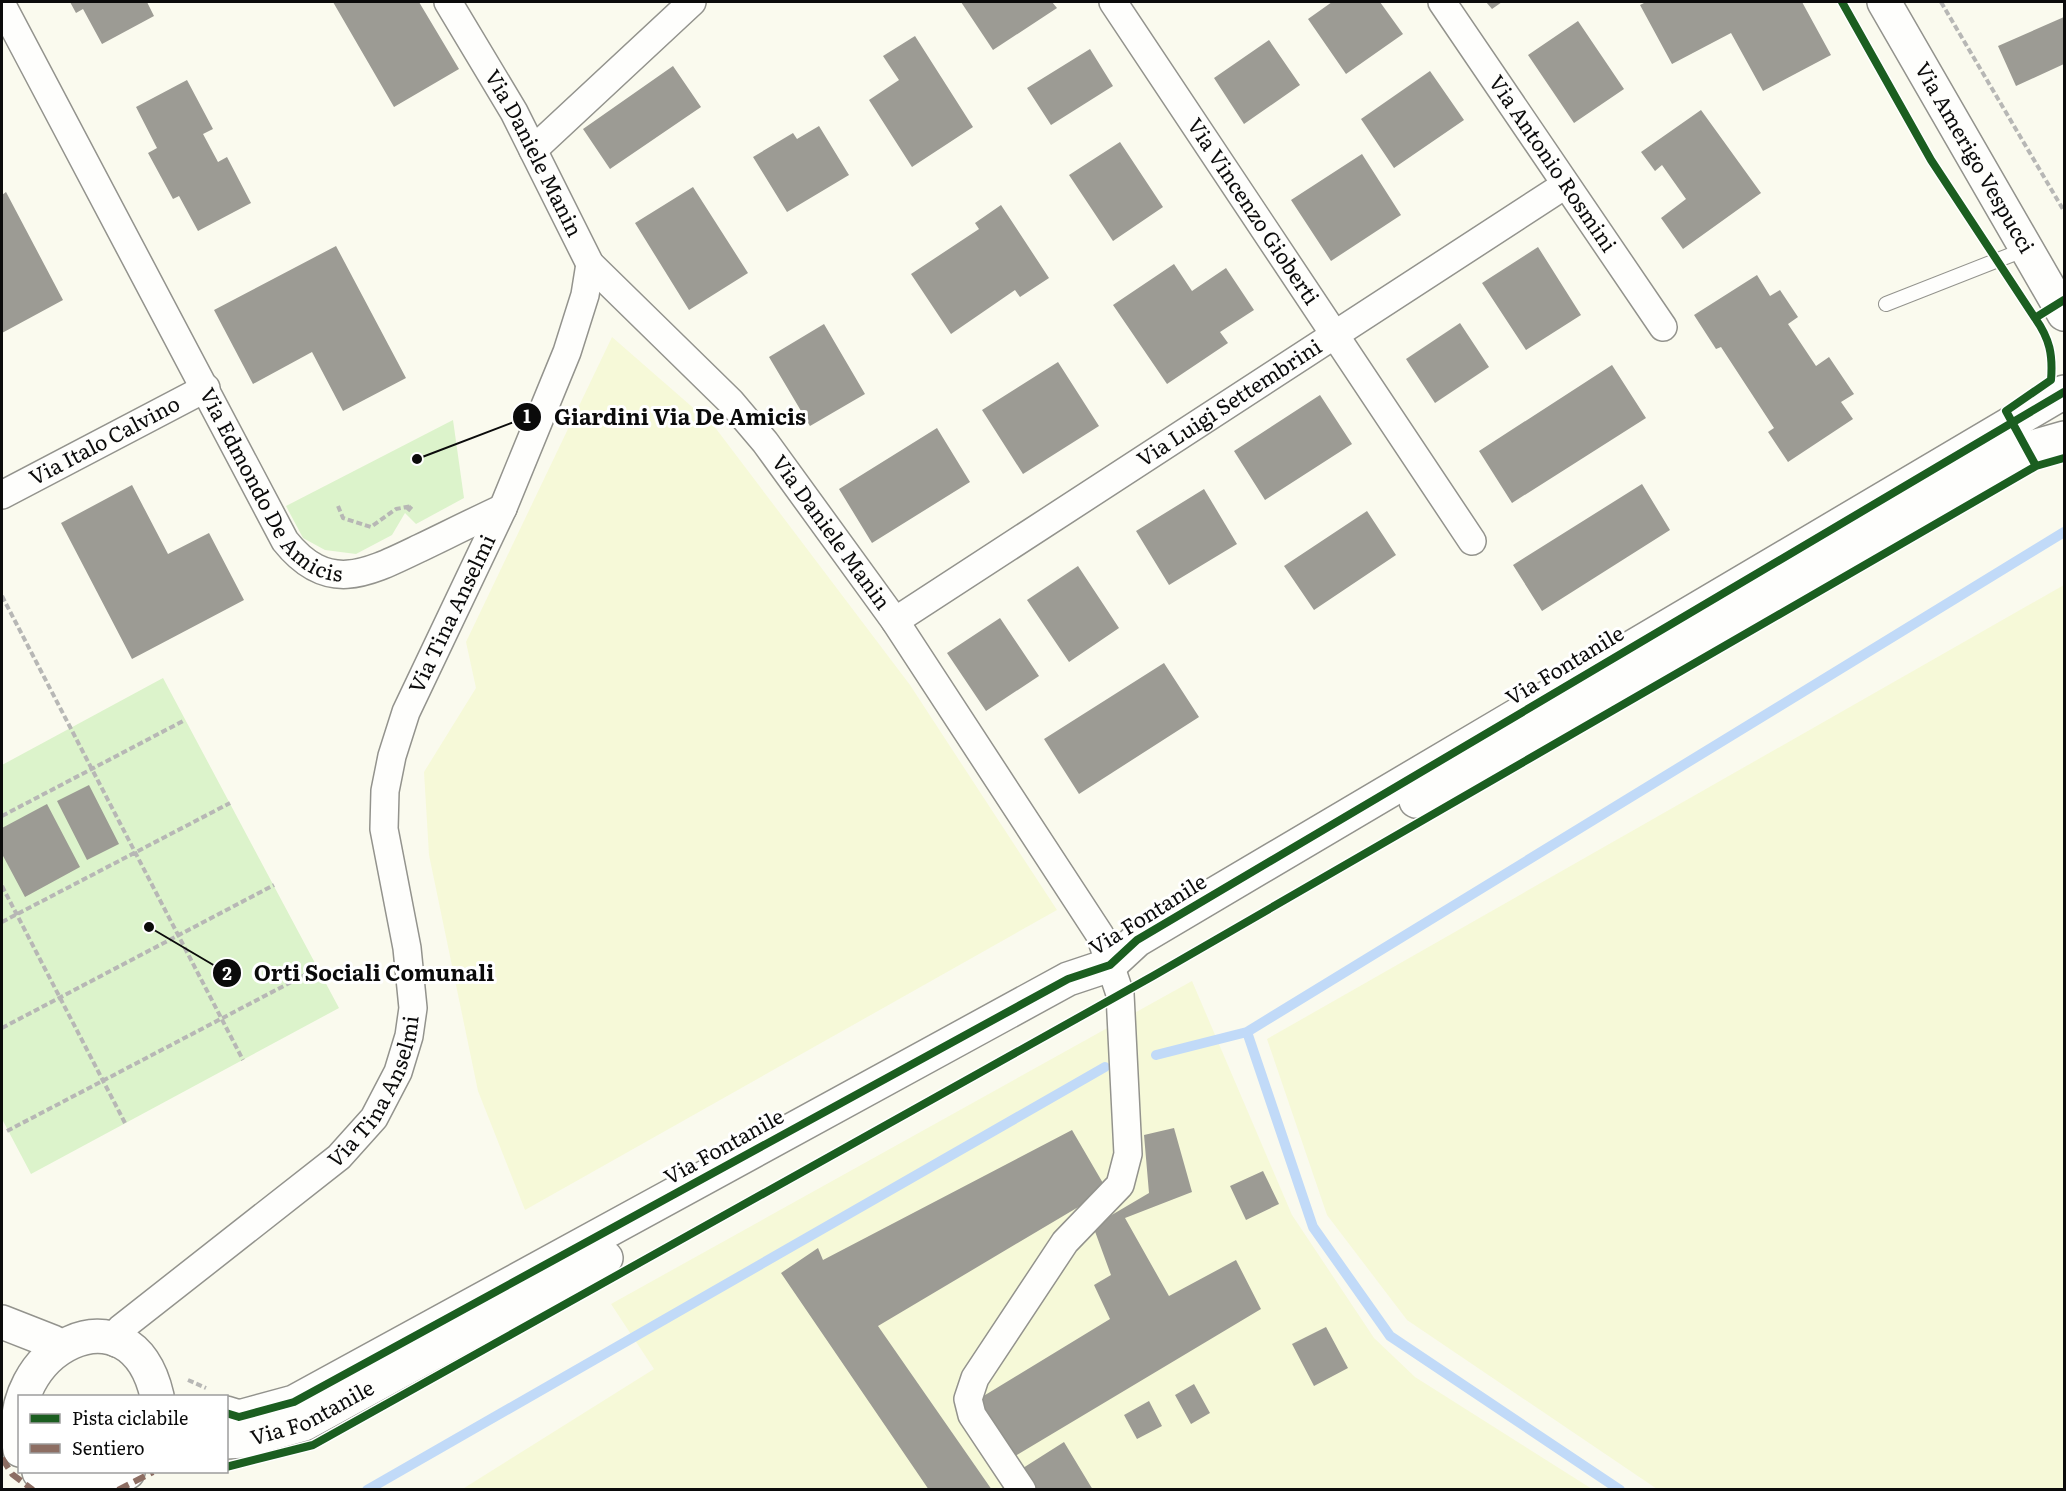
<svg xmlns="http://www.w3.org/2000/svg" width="2066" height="1491" viewBox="0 0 2066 1491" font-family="Literata,serif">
  <rect width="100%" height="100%" fill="#fafaee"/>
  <path fill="#f6f9d8" d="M 612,337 L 714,426 L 910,685 L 1057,910 L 525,1210 L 478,1091 L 429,855 L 424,772 L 476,688 L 466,642 Z
    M 2064,585 L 2064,1489 L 1657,1489 L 1407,1320 L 1327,1215 L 1267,1039 Z
    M 1192,981 L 1292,1215 L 1374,1338 L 1415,1377 L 1592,1489 L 461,1490 L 654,1369 L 611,1304 Z"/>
  <path fill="#dcf3cb" d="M 453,420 L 464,498 L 416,524 L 405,513 L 392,535 L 356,554 L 325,550 L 303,538 L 286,506 Z
    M 163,678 L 339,1008 L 31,1174 L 2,1119 L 2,765 Z"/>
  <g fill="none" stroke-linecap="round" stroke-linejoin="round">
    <path stroke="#c1daf8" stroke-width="10" d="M 1247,1032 L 1313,1227 L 1390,1336 L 1620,1490
      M 1156,1055 L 1247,1032 L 2064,532
      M 367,1490 L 1105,1067"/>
  </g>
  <path fill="#9c9b94" d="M 70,2 L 147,2 L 154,16 L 102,44 L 83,9 L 76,13 Z
    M 333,2 L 419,2 L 459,69 L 394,107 Z
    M 961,2 L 1052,2 L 1057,8 L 993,50 Z
    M 1332,2 L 1380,2 L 1403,34 L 1346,74 L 1308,19 Z
    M 1486,2 L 1502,2 L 1492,9 Z
    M 1646,2 L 1802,2 L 1831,55 L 1763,91 L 1731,33 L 1672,64 L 1640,5 Z
    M 2064,17 L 2064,64 L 2016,86 L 1998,46 Z
    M 1578,21 L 1624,89 L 1574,123 L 1528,55 Z
    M 915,36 L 973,127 L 912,167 L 869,100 L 899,80 L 883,56 Z
    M 1269,40 L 1300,85 L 1244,124 L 1214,78 Z
    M 1090,49 L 1113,86 L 1051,125 L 1027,88 Z
    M 673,66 L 701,107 L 610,169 L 583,129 Z
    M 1430,71 L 1464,120 L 1394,168 L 1361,119 Z
    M 187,80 L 213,129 L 203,134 L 218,162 L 227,157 L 251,203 L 198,231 L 179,196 L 173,199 L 148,153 L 157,148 L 136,107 Z
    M 1701,110 L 1761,193 L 1683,249 L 1661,218 L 1686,199 L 1662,165 L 1655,171 L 1641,152 Z
    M 819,126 L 849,175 L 787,212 L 753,157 L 793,133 L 797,139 Z
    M 1120,142 L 1163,207 L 1113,241 L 1069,175 Z
    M 1362,154 L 1401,215 L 1331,261 L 1291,200 Z
    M 693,187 L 748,273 L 689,310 L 635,223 Z
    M 6,192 L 63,300 L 2,333 L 2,195 Z
    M 1001,205 L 1049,278 L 1020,297 L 1015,290 L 951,334 L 911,274 L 979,229 L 975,223 Z
    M 336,246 L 406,378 L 343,411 L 312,352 L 253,384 L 214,310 Z
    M 1538,247 L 1581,315 L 1526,350 L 1482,283 Z
    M 1174,264 L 1192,291 L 1226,268 L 1254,310 L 1220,332 L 1228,343 L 1167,384 L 1113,305 Z
    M 1757,275 L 1770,296 L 1780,290 L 1798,317 L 1788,324 L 1816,366 L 1829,357 L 1854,394 L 1841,402 L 1853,419 L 1788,462 L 1768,432 L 1774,428 L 1721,347 L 1716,349 L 1694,315 Z
    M 1460,323 L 1489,367 L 1435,403 L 1406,359 Z
    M 824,324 L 865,394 L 810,426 L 769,357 Z
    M 1058,362 L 1099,426 L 1023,474 L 982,410 Z
    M 1612,365 L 1646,418 L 1512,503 L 1479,451 Z
    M 1320,395 L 1352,444 L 1265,500 L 1234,451 Z
    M 937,428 L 970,482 L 872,543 L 839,489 Z
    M 1642,484 L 1670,530 L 1542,611 L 1513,565 Z
    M 132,485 L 168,554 L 209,533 L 244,600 L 132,659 L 61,523 Z
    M 1204,489 L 1237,544 L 1169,585 L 1136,531 Z
    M 1367,511 L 1396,555 L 1314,610 L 1284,566 Z
    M 1078,566 L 1119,628 L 1069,662 L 1027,600 Z
    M 1000,618 L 1039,676 L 986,711 L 947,653 Z
    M 1164,663 L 1199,717 L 1079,794 L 1044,739 Z
    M 89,785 L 119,844 L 87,860 L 57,801 Z
    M 47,804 L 80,867 L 25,897 L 2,854 L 2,828 Z
    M 1174,1128 L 1192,1192 L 1125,1218 L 1169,1296 L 1236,1260 L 1261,1309 L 1010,1459 L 972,1403 L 1110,1319 L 1094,1285 L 1111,1275 L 1093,1226 L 1149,1193 L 1144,1135 Z
    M 1072,1130 L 1107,1190 L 878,1326 L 992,1490 L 929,1490 L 781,1273 L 818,1248 L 823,1260 Z
    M 1263,1171 L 1279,1204 L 1246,1220 L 1230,1186 Z
    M 1326,1327 L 1348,1368 L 1314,1386 L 1292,1344 Z
    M 1194,1384 L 1210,1413 L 1191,1424 L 1175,1395 Z
    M 1149,1401 L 1162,1426 L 1137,1439 L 1124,1415 Z
    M 1064,1442 L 1093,1490 L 1037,1490 L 1023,1468 Z"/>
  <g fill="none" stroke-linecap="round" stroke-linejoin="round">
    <g stroke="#93938d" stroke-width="16">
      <path id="service" d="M 1886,304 L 2026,249"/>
    </g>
    <g stroke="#93938d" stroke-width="30">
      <g id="minor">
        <path id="s1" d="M 448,2 L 514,112 L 590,264 L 731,402 L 765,442 L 895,621 L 1100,935 L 1120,994 L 1128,1154 L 1120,1185 L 1065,1242 L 975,1378 L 968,1399 L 972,1415 L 1022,1490"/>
        <path id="s2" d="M 1113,2 L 1472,541"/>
        <path id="s3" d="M 1442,2 L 1663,327"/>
        <path id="s4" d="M 2,5 L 285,541 C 328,595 368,573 420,548 C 447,535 475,521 503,508"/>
        <path d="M 533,150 L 692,2"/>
        <path id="s5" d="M 2,495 L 206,388"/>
        <path id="s6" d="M 895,621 L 1565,185"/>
        <path id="s7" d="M 116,1343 L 120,1329 L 339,1157 L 374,1118 L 398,1072 L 409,1036 L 413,1008 L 407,948 L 384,829 L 385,791 L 392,756 L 406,712 L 503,508 L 567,352 L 585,295 L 590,264"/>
      </g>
    </g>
    <g stroke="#93938d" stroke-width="36">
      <g id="tertiary">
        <path id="s8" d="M 1884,2 L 2064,314"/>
        <path d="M 1416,801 L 2026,449 L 2064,438"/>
        <path d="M 2,1322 L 53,1342"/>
        <path d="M 226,1413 L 239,1417 L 294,1402 L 1068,979 L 1110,965 L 1137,940 L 2064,392"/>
        <path id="s9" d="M 226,1442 L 244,1441 L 304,1424 L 606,1258"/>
        <path d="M 20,1450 C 0,1349 131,1282 157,1396"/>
        <path d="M 39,1472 C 67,1490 101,1491 128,1472"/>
      </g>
    </g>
    <path stroke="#b7b7b5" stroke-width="4" stroke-dasharray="6 3" stroke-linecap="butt" d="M 1941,2 L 2064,211
      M 338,506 L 343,518 L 371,527 L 396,509 L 412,506 L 406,513
      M 2,596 L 243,1060
      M 2,816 L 185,720
      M 2,886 L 125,1123
      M 2,922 L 230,803
      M 2,1028 L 274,885
      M 7,1131 L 318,968
      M 188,1380 L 206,1388"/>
    <use href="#service" stroke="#fefefc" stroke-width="14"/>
    <use href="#minor" stroke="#fefefc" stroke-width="27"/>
    <use href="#tertiary" stroke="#fefefc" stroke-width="33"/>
    <path stroke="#8d6e63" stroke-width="6" stroke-dasharray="12 6" stroke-linecap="butt" d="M 2,1458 L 12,1474 L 33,1490
      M 118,1490 L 153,1472"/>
    <g stroke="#fff" stroke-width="11">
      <path id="cycleway" d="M 1842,2 L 1931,160 L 2035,318
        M 2036,466 L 2006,411 L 2051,380 C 2053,355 2050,339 2035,318 L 2064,300
        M 226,1413 L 239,1417 L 294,1402 L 1068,979 L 1110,965 L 1137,940 L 2064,392
        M 226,1467 L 313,1445 L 1153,976 L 2036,466 L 2064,458"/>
    </g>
    <use href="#cycleway" stroke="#1b5e20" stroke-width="8"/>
  </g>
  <g text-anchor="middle" stroke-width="6" stroke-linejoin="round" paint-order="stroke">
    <g font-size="21" fill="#0b0b0b" stroke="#fff">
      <text dy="7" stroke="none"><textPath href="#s1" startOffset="174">Via Daniele Manin</textPath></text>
      <text dy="7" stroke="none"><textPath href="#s8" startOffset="180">Via Amerigo Vespucci</textPath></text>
      <text dy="7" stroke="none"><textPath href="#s3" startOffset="196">Via Antonio Rosmini</textPath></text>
      <text dy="7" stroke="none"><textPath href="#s2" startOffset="252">Via Vincenzo Gioberti</textPath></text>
      <text dy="7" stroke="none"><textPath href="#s6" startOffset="399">Via Luigi Settembrini</textPath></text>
      <text dy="7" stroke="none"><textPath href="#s5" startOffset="116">Via Italo Calvino</textPath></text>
      <text dy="7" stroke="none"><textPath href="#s4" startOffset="555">Via Edmondo De Amicis</textPath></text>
      <text dy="7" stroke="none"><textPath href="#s1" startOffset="660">Via Daniele Manin</textPath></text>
      <text dy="7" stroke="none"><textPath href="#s7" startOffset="873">Via Tina Anselmi</textPath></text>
      <text transform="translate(1565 666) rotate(-31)" y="7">Via Fontanile</text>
      <text transform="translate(1148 915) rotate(-32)" y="7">Via Fontanile</text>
      <text dy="7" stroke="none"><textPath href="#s7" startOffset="369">Via Tina Anselmi</textPath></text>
      <text transform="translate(724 1147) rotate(-29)" y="7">Via Fontanile</text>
      <text dy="7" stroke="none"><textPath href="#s9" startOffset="92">Via Fontanile</textPath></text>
    </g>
  </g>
  <path fill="none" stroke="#0b0b0b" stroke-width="2" d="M417 459L527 417M149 927L227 973"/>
  <g fill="#0b0b0b" stroke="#fff" stroke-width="2">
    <circle cx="417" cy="459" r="6"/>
    <circle cx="149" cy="927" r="6"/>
    <circle cx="527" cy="417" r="15"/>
    <circle cx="227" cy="973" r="15"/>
  </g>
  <g font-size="18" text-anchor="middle" font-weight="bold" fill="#fff">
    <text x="527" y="423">1</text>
    <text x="227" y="980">2</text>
  </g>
  <g font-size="22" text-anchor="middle" font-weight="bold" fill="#0b0b0b" stroke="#fff" stroke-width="6" stroke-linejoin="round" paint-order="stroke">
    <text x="680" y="425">Giardini Via De Amicis</text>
    <text x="374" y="981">Orti Sociali Comunali</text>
  </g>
  <rect width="2066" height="1491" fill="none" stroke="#0b0b0b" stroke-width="6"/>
  <rect x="18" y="1395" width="210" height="78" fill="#ffffff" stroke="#9d9d9d" stroke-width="1.5"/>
  <rect x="30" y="1414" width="30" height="9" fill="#1b5e20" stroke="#9d9d9d" stroke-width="1.5"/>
  <text x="72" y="1425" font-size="18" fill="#0b0b0b">Pista ciclabile</text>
  <rect x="30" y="1444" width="30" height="9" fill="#8d6e63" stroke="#9d9d9d" stroke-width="1.5"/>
  <text x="72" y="1455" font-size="18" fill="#0b0b0b">Sentiero</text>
</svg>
